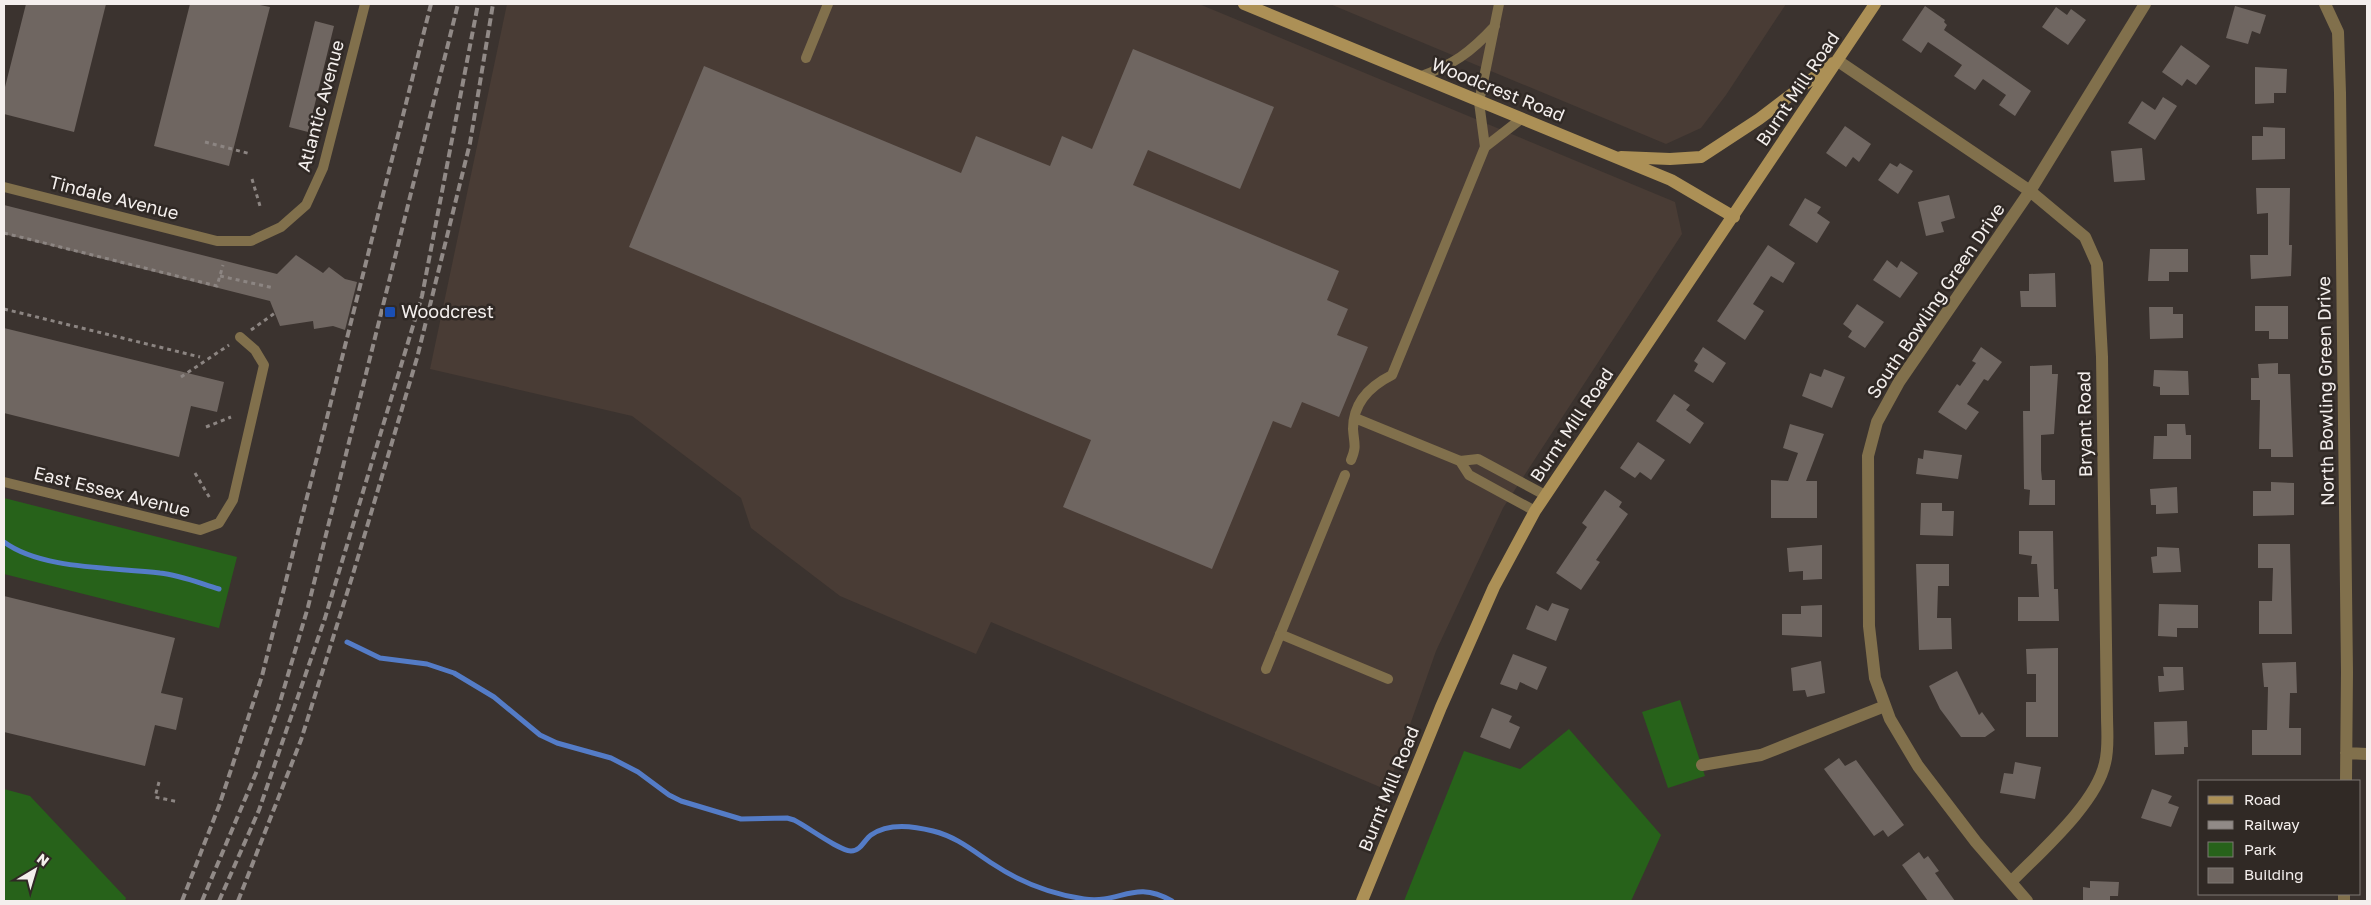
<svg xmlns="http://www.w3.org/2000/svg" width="2371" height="905" viewBox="0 0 2371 905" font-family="'Golos Text',sans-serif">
  <rect width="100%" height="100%" fill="#3b332f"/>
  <path fill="#493c35" d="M 507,4 L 1199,4 L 1675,202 L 1682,234 L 1503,508 L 1436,651 L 1387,790 L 991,622 L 976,654 L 840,596 L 751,528 L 741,498 L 632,416 L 430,369 Z
    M 1330,4 L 1786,4 L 1726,95 L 1701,128 L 1666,144 Z"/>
  <path fill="#27621a" d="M 4,498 L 237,557 L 219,628 L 4,574 Z
    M 1680,700 L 1705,776 L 1668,788 L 1642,712 Z
    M 1569,729 L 1661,835 L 1631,901 L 1404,901 L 1464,751 L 1520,769 Z
    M 4,789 L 30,796 L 126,898 L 125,901 L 4,901 Z"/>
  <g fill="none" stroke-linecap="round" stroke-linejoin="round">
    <path stroke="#547cc7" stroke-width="5" d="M 4,542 C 42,570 113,567 160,573 C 180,575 199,583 219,589
      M 347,642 L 380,658 L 427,664 L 454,673 L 494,697 L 540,735 L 557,743 L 611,758 L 638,772 L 669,795 L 681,801 L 741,819 L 787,818 L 794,820 C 808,827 838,850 851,851 C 861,851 864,840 871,835 C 889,822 914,826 933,831 C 957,837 973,851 993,864 C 1020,882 1051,894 1084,899 C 1122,904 1133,879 1172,901"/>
  </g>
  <path fill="#6f6661" d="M 26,4 L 106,4 L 74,132 L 4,114 L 4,91 Z
    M 190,4 L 255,4 L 270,7 L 229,166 L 154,146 Z
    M 1925,6 L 1945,20 L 1944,22 L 1947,25 L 1944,30 L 2031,91 L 2015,116 L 1999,105 L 2006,95 L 1983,79 L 1975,90 L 1954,76 L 1962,65 L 1928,42 L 1921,53 L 1902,40 Z
    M 2235,6 L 2266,15 L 2260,34 L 2252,31 L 2248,44 L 2226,38 Z
    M 2056,7 L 2067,15 L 2071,9 L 2086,20 L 2068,45 L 2042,27 Z
    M 315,21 L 334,26 L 308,132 L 289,127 Z
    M 2181,45 L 2210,66 L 2196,85 L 2187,79 L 2182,86 L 2162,72 Z
    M 1133,49 L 1274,107 L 1240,189 L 1148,150 L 1133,185 L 1339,271 L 1327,300 L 1348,309 L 1337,335 L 1368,347 L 1339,417 L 1302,402 L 1291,428 L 1273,421 L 1212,569 L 1063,507 L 1091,440 L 629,247 L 704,66 L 961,173 L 976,136 L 1050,166 L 1062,136 L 1092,149 Z
    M 2255,67 L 2287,69 L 2286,93 L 2274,93 L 2274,103 L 2255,104 Z
    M 2163,97 L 2177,106 L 2155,140 L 2128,123 L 2142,101 L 2155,110 Z
    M 1845,126 L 1871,144 L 1859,162 L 1853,157 L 1846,167 L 1826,153 Z
    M 2263,127 L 2285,128 L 2285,159 L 2252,160 L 2252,136 L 2263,136 Z
    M 2142,148 L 2145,180 L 2114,182 L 2111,151 Z
    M 1890,163 L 1897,167 L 1900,163 L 1913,171 L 1898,194 L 1878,180 Z
    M 2256,188 L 2290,188 L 2289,245 L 2292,245 L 2291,276 L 2251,279 L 2250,255 L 2268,255 L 2268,213 L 2257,214 Z
    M 1949,195 L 1955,218 L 1941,222 L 1944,232 L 1926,236 L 1918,202 Z
    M 1805,198 L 1821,207 L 1817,213 L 1830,222 L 1817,243 L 1789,225 Z
    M 4,205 L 277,274 L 296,255 L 323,273 L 329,267 L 345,279 L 357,282 L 345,330 L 333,326 L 314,329 L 313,321 L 280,326 L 270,301 L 4,234 Z
    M 1768,245 L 1795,263 L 1783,283 L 1771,276 L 1753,304 L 1764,311 L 1745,340 L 1717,321 Z
    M 2150,249 L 2188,249 L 2188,272 L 2169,272 L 2169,281 L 2148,281 Z
    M 1887,260 L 1897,268 L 1901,261 L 1918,273 L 1900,298 L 1873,280 Z
    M 2055,273 L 2056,307 L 2021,307 L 2020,291 L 2029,291 L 2029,274 Z
    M 1857,304 L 1884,322 L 1865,348 L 1848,337 L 1852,331 L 1843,324 Z
    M 2255,306 L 2288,306 L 2288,339 L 2269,339 L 2269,331 L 2255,331 Z
    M 2149,307 L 2173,307 L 2173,314 L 2183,314 L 2183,338 L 2150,339 Z
    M 4,328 L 224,382 L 217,412 L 191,406 L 179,457 L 4,413 Z
    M 1703,347 L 1726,363 L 1713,383 L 1694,371 L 1698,364 L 1694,361 Z
    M 1981,347 L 2002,362 L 1988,381 L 1984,379 L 1967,404 L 1979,412 L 1966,430 L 1938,412 L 1957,384 L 1960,386 L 1976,363 L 1972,361 Z
    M 2278,363 L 2278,374 L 2290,374 L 2293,457 L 2271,457 L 2271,449 L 2259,449 L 2260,400 L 2251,400 L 2251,378 L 2259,378 L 2258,364 Z
    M 2052,365 L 2052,374 L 2058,374 L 2054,434 L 2041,435 L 2041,470 L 2042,480 L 2055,480 L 2055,505 L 2029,505 L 2030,490 L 2024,489 L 2023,411 L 2030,411 L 2030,366 Z
    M 1824,369 L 1845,377 L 1832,408 L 1802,396 L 1810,373 L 1821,377 Z
    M 2154,370 L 2188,371 L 2189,395 L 2160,395 L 2160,387 L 2153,386 Z
    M 1674,394 L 1690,405 L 1686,410 L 1704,423 L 1690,444 L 1656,421 Z
    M 1790,424 L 1824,434 L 1806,481 L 1817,481 L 1817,518 L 1771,518 L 1771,480 L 1788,481 L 1798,453 L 1783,448 Z
    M 2167,424 L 2185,424 L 2186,435 L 2191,435 L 2191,459 L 2153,459 L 2154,436 L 2167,436 Z
    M 1638,442 L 1665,460 L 1651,480 L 1640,472 L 1635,478 L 1620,468 Z
    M 1924,450 L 1962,455 L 1958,479 L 1916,474 L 1918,458 L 1923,459 Z
    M 2271,482 L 2294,483 L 2294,515 L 2253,516 L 2253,491 L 2271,491 Z
    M 2177,487 L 2178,513 L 2156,514 L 2156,505 L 2151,505 L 2150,489 Z
    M 1605,490 L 1622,502 L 1619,507 L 1628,514 L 1596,560 L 1600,562 L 1581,590 L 1556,573 L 1587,527 L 1582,523 Z
    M 1921,503 L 1942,503 L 1942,511 L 1954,511 L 1953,536 L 1920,535 Z
    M 2019,531 L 2053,531 L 2054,589 L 2058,589 L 2059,621 L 2018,621 L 2018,597 L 2039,597 L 2037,564 L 2031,564 L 2032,556 L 2019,554 Z
    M 2258,544 L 2290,544 L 2292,634 L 2259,634 L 2259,601 L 2272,601 L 2273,568 L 2258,568 Z
    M 1822,545 L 1822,579 L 1803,580 L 1803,571 L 1789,572 L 1787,548 Z
    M 2157,547 L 2179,548 L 2181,572 L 2153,573 L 2151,557 L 2157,556 Z
    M 1916,564 L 1949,564 L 1949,586 L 1938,586 L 1937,618 L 1951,618 L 1952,649 L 1919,650 Z
    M 4,596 L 175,638 L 161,693 L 183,698 L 176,730 L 155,725 L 145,766 L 4,732 Z
    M 1552,603 L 1569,609 L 1556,641 L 1526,629 L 1536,605 L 1548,611 Z
    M 2159,604 L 2198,605 L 2198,628 L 2177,628 L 2177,637 L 2158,636 Z
    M 1822,605 L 1822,637 L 1782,635 L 1782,614 L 1801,614 L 1801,606 Z
    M 2058,648 L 2058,737 L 2026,737 L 2026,702 L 2036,702 L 2036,674 L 2027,674 L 2026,649 Z
    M 1513,654 L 1547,667 L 1537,690 L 1520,682 L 1517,690 L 1500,684 Z
    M 1821,661 L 1825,693 L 1807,697 L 1805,690 L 1793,691 L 1791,668 Z
    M 2296,662 L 2297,693 L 2290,693 L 2289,728 L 2301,728 L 2301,755 L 2252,755 L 2252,730 L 2267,730 L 2268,687 L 2264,687 L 2262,663 Z
    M 2163,667 L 2183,667 L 2184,690 L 2159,692 L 2158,676 L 2164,676 Z
    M 1957,671 L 1979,715 L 1982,712 L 1995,730 L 1985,737 L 1961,737 L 1940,709 L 1929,686 Z
    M 1492,708 L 1512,716 L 1509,722 L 1520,727 L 1510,749 L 1480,737 Z
    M 2187,721 L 2188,747 L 2184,747 L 2184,754 L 2155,755 L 2154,722 Z
    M 1839,758 L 1845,766 L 1856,760 L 1904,825 L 1888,837 L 1883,830 L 1874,836 L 1824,769 Z
    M 2015,762 L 2041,767 L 2035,799 L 2000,793 L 2004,773 L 2013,774 Z
    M 2152,789 L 2172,796 L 2168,803 L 2179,807 L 2171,827 L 2141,818 Z
    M 1919,852 L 1924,859 L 1928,856 L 1939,871 L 1935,873 L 1955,901 L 1928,901 L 1902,865 Z
    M 2090,881 L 2119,882 L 2118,896 L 2110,896 L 2110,901 L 2083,901 L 2083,887 L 2090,888 Z"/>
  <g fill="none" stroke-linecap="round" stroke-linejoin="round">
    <path stroke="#8c8582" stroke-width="3" stroke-dasharray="4 4" stroke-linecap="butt" d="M 205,142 L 251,154
      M 252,179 L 260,206
      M 4,233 L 217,286 L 223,265
      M 220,276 L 274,288
      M 4,309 L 200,357
      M 251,330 L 275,313
      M 181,377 L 229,345
      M 206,427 L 231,417
      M 195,473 L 211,500
      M 159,782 L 155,797 L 179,802"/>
    <path stroke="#81704c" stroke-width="10" d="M 806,58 L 828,4
      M 1419,77 C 1454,64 1469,54 1495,26
      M 1485,147 L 1521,119
      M 4,187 L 217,241 L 251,241 L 281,227 L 306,205 L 323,168 L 365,4
      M 1355,418 L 1460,461 L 1478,459 L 1545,495
      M 1351,460 C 1357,446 1354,444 1353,429 C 1353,403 1370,386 1392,375 L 1485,147 L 1479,102 L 1499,4
      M 1460,461 L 1469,475 L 1535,511
      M 4,482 L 200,530 L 219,523 L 233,500 L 264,365 L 255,350 L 240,337
      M 1280,634 L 1388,679
      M 1266,669 L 1345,475"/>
    <path stroke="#81704c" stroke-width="12" d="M 2325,4 L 2338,32 L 2340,93 L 2347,672 L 2346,781
      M 1838,61 L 2030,191 L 2085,237 L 2097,264 L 2102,357 L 2107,716 C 2107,731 2109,748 2105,763 C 2096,804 2040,852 2011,882
      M 2346,753 L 2367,754
      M 1702,765 L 1761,755 L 1885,706
      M 2027,901 L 1976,842 L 1918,766 L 1890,719 L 1875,678 L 1869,626 L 1868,456 L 1877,422 L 1899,382 L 2030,191 L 2145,4
      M 2344,901 L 2344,894"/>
    <path stroke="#ac9056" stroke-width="12" d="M 1244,4 L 1671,180 L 1734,217
      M 1621,157 L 1670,159 L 1701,157 L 1759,119 L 1833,63
      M 1362,901 L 1441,707 L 1494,587 L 1535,511 L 1875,4"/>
    <path stroke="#918a87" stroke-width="4" stroke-dasharray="8 4" stroke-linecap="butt" d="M 182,901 L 219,806 L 262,676 L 431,4
      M 202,901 L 256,773 L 280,702 L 308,607 L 458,4
      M 219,901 L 259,810 L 325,618 L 422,296 L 478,4
      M 238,901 L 301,740 L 353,574 L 417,358 L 470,143 L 493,4"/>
  </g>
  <rect fill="#1a4fb4" stroke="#302925" stroke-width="2" x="384" y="306" width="12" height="12" rx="2.5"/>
  <g text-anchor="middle" stroke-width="5" stroke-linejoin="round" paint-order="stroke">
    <g font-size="18" fill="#f4efed" stroke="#302925">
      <text transform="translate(1798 89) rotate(-56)" y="6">Burnt Mill Road</text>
      <text transform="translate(1498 90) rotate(22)" y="6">Woodcrest Road</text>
      <text transform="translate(321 106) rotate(-75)" y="6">Atlantic Avenue</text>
      <text transform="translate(114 198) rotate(14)" y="6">Tindale Avenue</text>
      <text transform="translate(1936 301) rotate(-56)" y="6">South Bowling Green Drive</text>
      <text transform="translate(2326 391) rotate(-91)" y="6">North Bowling Green Drive</text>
      <text transform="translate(2085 424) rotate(-91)" y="6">Bryant Road</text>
      <text transform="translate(1572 425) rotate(-56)" y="6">Burnt Mill Road</text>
      <text transform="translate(112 492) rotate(14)" y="6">East Essex Avenue</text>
      <text transform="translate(1389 789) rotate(-68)" y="6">Burnt Mill Road</text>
    </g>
    <g font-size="18" fill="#f4efed" stroke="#302925" text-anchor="start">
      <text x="401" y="318">Woodcrest</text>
    </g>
  </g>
  <rect width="2371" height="905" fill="none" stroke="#f4efed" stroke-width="10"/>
  <rect x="2198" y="780" width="162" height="115" fill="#302925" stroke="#7e7875"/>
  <rect x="2208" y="796" width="25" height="8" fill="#ac9056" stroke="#7e7875"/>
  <text x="2244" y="805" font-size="15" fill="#f4efed">Road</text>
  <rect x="2208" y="821" width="25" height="8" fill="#918a87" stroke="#7e7875"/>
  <text x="2244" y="830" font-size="15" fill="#f4efed">Railway</text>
  <rect x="2208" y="842" width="25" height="15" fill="#27621a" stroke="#7e7875"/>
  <text x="2244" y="855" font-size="15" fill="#f4efed">Park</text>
  <rect x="2208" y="868" width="25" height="15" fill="#6f6661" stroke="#7e7875"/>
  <text x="2244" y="880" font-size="15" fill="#f4efed">Building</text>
  <g transform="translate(35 870) rotate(38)" stroke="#302925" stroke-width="4" paint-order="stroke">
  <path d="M0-4L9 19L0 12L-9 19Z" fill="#f4efed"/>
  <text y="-8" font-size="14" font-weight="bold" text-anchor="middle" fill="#f4efed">N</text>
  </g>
</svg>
